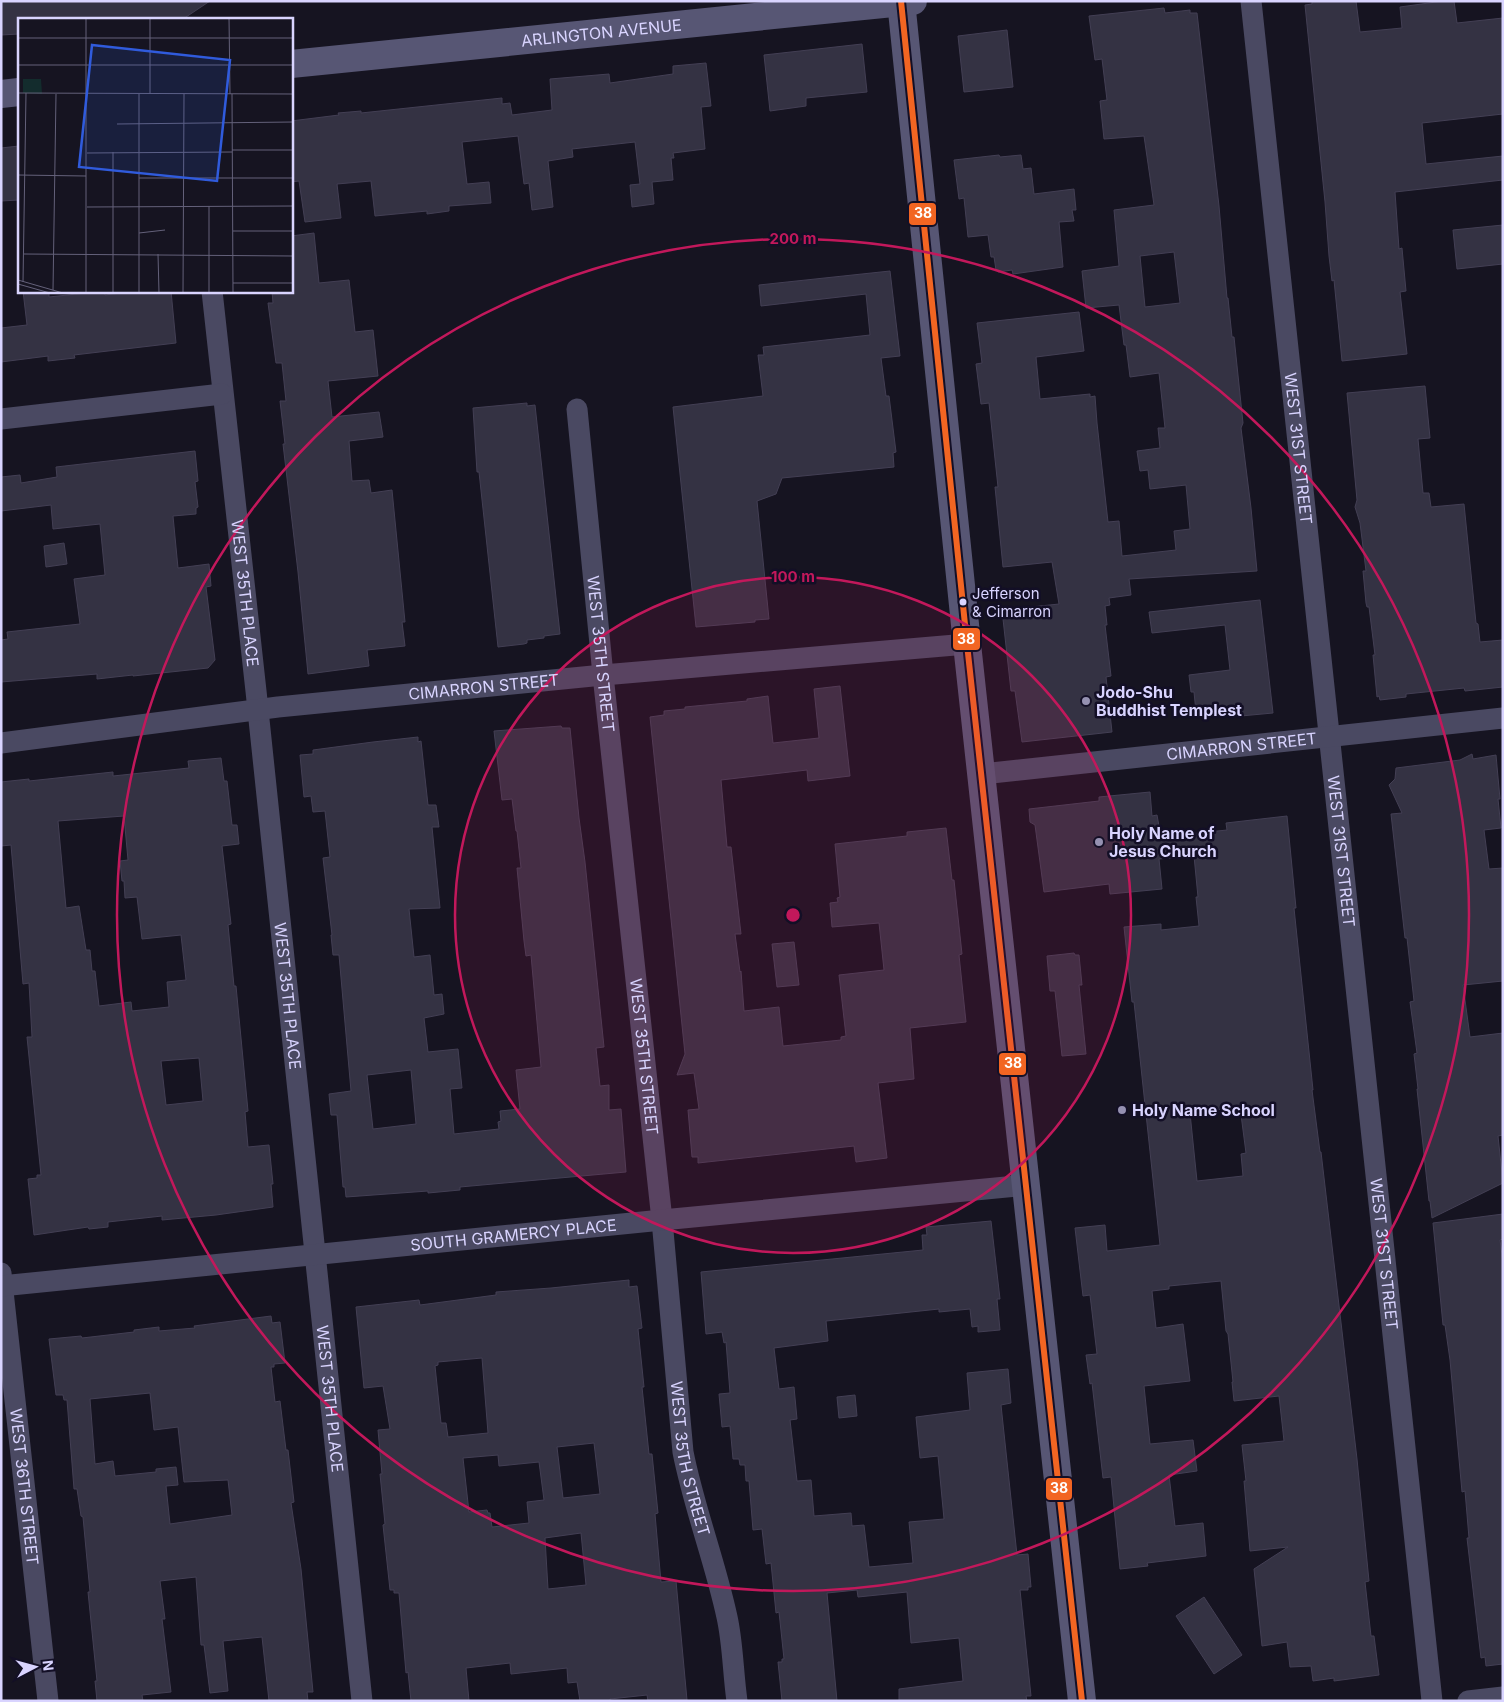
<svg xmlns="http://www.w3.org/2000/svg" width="1504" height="1702" viewBox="0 0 1504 1702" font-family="Inter,sans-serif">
  <rect width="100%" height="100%" fill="#161421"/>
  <path fill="#343243" stroke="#433f54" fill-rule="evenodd" d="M 1,1 L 210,1 L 183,19 L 19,19 L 19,34 L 1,35 Z
    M 1312,1 L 1356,1 L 1360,32 L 1402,28 L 1400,7 L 1443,1 L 1454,1 L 1457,23 L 1503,18 L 1503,114 L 1422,123 L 1426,164 L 1503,156 L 1503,180 L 1395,192 L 1399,249 L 1402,248 L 1406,291 L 1400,292 L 1407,354 L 1342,361 L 1334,280 L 1332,281 L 1329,256 L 1325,202 L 1305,5 L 1312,4 Z
    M 1164,8 L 1165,13 L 1190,10 L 1190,13 L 1197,13 L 1219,206 L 1227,298 L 1228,298 L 1232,337 L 1234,337 L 1243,423 L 1241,428 L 1251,508 L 1257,571 L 1129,579 L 1131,595 L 1109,598 L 1110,605 L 1105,606 L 1107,625 L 1105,625 L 1111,676 L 1106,677 L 1112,732 L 1022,742 L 1015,691 L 1011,691 L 1002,610 L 1059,604 L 1052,562 L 1003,567 L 995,487 L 998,487 L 989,403 L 981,404 L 976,364 L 982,363 L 977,323 L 1079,312 L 1084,351 L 1036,357 L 1040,399 L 1090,394 L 1090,397 L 1095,396 L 1097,423 L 1108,522 L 1119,521 L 1122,556 L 1176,550 L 1174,531 L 1190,529 L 1186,485 L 1150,489 L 1148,470 L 1140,471 L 1137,451 L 1160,448 L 1158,428 L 1165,428 L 1159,373 L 1130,377 L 1126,345 L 1124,345 L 1119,305 L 1086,308 L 1082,271 L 1119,266 L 1114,210 L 1154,205 L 1144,136 L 1104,139 L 1100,101 L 1107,100 L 1102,59 L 1095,60 L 1089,16 ZM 1174,252 L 1180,303 L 1145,307 L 1140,256 Z
    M 1007,30 L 1013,87 L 964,92 L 958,36 Z
    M 862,44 L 867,92 L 806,98 L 806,106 L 770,111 L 764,55 Z
    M 706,63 L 711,106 L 701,107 L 705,149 L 673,153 L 674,158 L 671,158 L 673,180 L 652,182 L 654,204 L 632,207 L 630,185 L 640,184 L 635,142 L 572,149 L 573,157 L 548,161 L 553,207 L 532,210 L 529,183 L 524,184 L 518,136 L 462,142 L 467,184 L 489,182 L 491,203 L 449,206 L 449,211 L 427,214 L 427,211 L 375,216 L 371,181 L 337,184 L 341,218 L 305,222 L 299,181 L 291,182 L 291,121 L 339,115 L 338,113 L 361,111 L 361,113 L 502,98 L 502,104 L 510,103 L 512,115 L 552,110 L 550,79 L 609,74 L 610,83 L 673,74 L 673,66 Z
    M 19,146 L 19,200 L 1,201 L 1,148 Z
    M 999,155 L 1000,157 L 1021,155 L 1023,169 L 1031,168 L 1034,194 L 1074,189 L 1076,210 L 1072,210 L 1074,221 L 1059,222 L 1063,267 L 1013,274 L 1012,270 L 998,272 L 997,270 L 996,270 L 994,257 L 991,257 L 988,235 L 968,237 L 964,198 L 959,199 L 954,160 Z
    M 1503,225 L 1503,264 L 1457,269 L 1453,230 Z
    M 314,233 L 319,283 L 349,280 L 355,332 L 373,330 L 378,376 L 328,381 L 332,417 L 379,412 L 383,437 L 349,441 L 352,481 L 369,480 L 371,493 L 392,490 L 405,622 L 402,622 L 405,646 L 367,650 L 369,666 L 308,674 L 298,572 L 283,444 L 285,444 L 280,401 L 286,401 L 282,363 L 276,363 L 268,303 L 273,303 L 272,291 L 291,291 L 291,236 Z
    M 890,271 L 900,356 L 881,358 L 886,396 L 889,396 L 896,452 L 893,453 L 894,467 L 782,478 L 776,494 L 757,501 L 769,619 L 755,620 L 755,622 L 696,627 L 673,407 L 763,396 L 758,355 L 764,355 L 763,347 L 870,335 L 866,294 L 761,306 L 759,285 Z
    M 23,291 L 49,291 L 49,297 L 105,291 L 105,295 L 137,291 L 171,291 L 176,343 L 74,355 L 75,358 L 48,361 L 48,356 L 1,362 L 1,328 L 27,325 Z
    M 1425,386 L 1430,438 L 1418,439 L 1423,493 L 1429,493 L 1431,507 L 1464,504 L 1476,623 L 1478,624 L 1480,642 L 1503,640 L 1503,687 L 1465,691 L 1464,688 L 1406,694 L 1406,697 L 1380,700 L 1379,696 L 1377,697 L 1373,655 L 1375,655 L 1369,607 L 1367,607 L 1366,603 L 1363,571 L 1366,571 L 1360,523 L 1355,507 L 1357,500 L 1347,393 Z
    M 527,403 L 527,406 L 535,405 L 560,634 L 544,636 L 544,638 L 527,640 L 527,643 L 524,644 L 498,647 L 479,472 L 477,472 L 473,408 Z
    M 195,451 L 198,481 L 195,482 L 198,507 L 196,508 L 196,514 L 173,516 L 178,568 L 209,564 L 211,586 L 206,587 L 215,660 L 208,668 L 133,676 L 133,675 L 97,679 L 97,674 L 1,682 L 1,640 L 8,639 L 7,632 L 80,624 L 74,579 L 105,575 L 100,524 L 53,529 L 51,505 L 1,511 L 1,477 L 20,475 L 21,483 L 57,477 L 56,467 Z
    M 64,543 L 67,564 L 46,567 L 44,546 Z
    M 1260,600 L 1273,713 L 1230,717 L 1229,710 L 1196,712 L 1194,692 L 1191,692 L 1189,675 L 1230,670 L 1225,625 L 1152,633 L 1149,612 Z
    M 840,686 L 850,776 L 808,781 L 807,770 L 721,780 L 727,847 L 731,847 L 741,934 L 735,934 L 740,972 L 741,971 L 744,1011 L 779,1007 L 783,1046 L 841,1040 L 841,1037 L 846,1036 L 839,975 L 884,970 L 879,923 L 832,927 L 830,903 L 838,902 L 837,898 L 840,897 L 835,844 L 907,836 L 907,832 L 946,828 L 952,880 L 954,880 L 962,954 L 959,955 L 966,1022 L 910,1028 L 914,1079 L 878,1083 L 887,1158 L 856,1162 L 854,1146 L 698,1163 L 698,1157 L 692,1157 L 688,1110 L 699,1109 L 694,1073 L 677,1075 L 685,1054 L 650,717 L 664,715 L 664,711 L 685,709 L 685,707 L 747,701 L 747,699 L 768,696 L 773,743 L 819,738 L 814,689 Z
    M 561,726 L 562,728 L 570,728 L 579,818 L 585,862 L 604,1047 L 596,1048 L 600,1086 L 609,1085 L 609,1110 L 621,1109 L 626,1172 L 460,1187 L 460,1190 L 428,1193 L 428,1191 L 346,1197 L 345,1187 L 343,1187 L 337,1115 L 331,1115 L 329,1094 L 351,1091 L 339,955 L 333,955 L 331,935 L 332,935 L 323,858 L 330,857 L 325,811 L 313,812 L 311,796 L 304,797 L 300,755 L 313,754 L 313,750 L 373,742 L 418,737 L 418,742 L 421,741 L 428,805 L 436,805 L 439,827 L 432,827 L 440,908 L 409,909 L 414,957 L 430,955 L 434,995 L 442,994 L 444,1014 L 424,1018 L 428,1052 L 458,1049 L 462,1088 L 450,1089 L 454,1134 L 499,1129 L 498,1122 L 501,1121 L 500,1111 L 520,1109 L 516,1070 L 541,1067 L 531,955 L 526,956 L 524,941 L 517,868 L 521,868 L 517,831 L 516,831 L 512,799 L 502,800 L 494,731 ZM 411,1070 L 416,1124 L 373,1129 L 367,1075 Z
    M 1472,754 L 1473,759 L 1496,755 L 1500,799 L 1498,799 L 1501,828 L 1484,830 L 1489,869 L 1503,868 L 1503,981 L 1463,985 L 1470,1037 L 1503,1033 L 1503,1135 L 1498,1136 L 1503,1183 L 1432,1218 L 1430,1201 L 1429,1201 L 1417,1089 L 1418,1089 L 1414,1054 L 1417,1053 L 1410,1002 L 1414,1001 L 1407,938 L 1405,938 L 1391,814 L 1402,813 L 1389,785 L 1395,779 L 1396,768 L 1460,760 Z
    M 221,758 L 224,781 L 227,781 L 232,825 L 237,825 L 239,844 L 222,846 L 231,924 L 228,925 L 234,986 L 236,986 L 248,1111 L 245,1112 L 248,1147 L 269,1145 L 273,1184 L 271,1184 L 273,1207 L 216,1215 L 162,1220 L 162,1216 L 108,1222 L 108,1227 L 89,1229 L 88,1227 L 34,1235 L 28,1179 L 37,1178 L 37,1175 L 41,1175 L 27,1037 L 32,1037 L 29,983 L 23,984 L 11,845 L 1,846 L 1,782 L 29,779 L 29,781 L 113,772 L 113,776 L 189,768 L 188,761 ZM 124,816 L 128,860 L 120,861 L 122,881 L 124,881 L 125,898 L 137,897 L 142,939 L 181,935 L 186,980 L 167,982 L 169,1007 L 132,1011 L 131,1002 L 99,1006 L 95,971 L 92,971 L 90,950 L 86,950 L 79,906 L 66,908 L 58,821 ZM 199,1058 L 203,1101 L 166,1105 L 161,1061 Z
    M 1150,792 L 1152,816 L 1157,815 L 1161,837 L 1227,830 L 1226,823 L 1287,816 L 1296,908 L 1294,908 L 1313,1090 L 1312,1090 L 1320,1152 L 1321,1152 L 1357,1459 L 1369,1581 L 1365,1582 L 1371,1636 L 1374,1636 L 1379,1675 L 1334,1681 L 1334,1678 L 1313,1681 L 1311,1666 L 1290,1667 L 1287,1642 L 1262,1646 L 1254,1569 L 1288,1547 L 1250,1551 L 1244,1481 L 1246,1481 L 1242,1445 L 1284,1441 L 1279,1396 L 1234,1401 L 1232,1382 L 1233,1382 L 1228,1334 L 1226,1331 L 1221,1281 L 1169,1286 L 1169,1289 L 1152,1291 L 1156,1328 L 1183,1324 L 1190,1381 L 1144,1386 L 1150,1444 L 1193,1440 L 1197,1471 L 1169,1475 L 1175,1526 L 1203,1523 L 1206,1556 L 1147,1563 L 1148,1566 L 1120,1569 L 1111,1477 L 1103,1478 L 1092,1383 L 1090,1384 L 1086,1355 L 1097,1354 L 1090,1295 L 1083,1296 L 1075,1228 L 1105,1225 L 1107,1251 L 1160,1245 L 1134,1002 L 1132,1002 L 1124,927 L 1161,924 L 1161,930 L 1199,926 L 1196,897 L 1198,897 L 1194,856 L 1159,859 L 1162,889 L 1110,894 L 1109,884 L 1044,892 L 1035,825 L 1030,822 L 1029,809 L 1099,801 L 1099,797 ZM 1240,1107 L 1246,1153 L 1241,1154 L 1243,1176 L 1197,1181 L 1190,1113 Z
    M 794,942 L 799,985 L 777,987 L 772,944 Z
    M 1074,953 L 1075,955 L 1079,955 L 1082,985 L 1079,985 L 1086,1054 L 1062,1056 L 1055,991 L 1050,991 L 1047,956 Z
    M 1503,1214 L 1503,1239 L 1500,1240 L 1503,1263 L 1503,1664 L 1486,1666 L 1485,1657 L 1481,1658 L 1467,1538 L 1469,1538 L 1465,1491 L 1462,1492 L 1450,1360 L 1445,1325 L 1443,1325 L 1433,1223 Z
    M 991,1221 L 1000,1299 L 997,1299 L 1000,1330 L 978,1332 L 978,1326 L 972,1327 L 970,1309 L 939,1312 L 939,1309 L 826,1321 L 828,1341 L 774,1348 L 779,1389 L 794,1387 L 797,1419 L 790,1420 L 797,1481 L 811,1480 L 814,1516 L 851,1513 L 852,1526 L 864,1525 L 869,1567 L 913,1563 L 909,1522 L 944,1519 L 938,1456 L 920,1458 L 916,1417 L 970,1410 L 967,1373 L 1008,1369 L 1011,1403 L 1001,1405 L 1017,1555 L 1028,1554 L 1031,1587 L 1028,1587 L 1028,1590 L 1020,1590 L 1031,1696 L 1026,1696 L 1027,1701 L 899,1701 L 899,1689 L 963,1681 L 959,1638 L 911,1643 L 907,1592 L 858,1597 L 857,1590 L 827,1593 L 837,1701 L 782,1701 L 778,1662 L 782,1662 L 782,1659 L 784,1659 L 779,1612 L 776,1613 L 771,1563 L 766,1564 L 762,1529 L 753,1530 L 749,1481 L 746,1481 L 745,1465 L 740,1465 L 739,1459 L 733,1459 L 730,1426 L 722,1427 L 719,1394 L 730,1393 L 726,1342 L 724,1343 L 722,1332 L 706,1334 L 701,1272 L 923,1250 L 922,1235 L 927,1235 L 926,1227 Z
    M 629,1280 L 629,1287 L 637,1286 L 642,1328 L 638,1329 L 644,1387 L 642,1387 L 649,1454 L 652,1454 L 658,1513 L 655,1514 L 661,1582 L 676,1581 L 687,1700 L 648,1701 L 647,1695 L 610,1699 L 610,1701 L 580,1701 L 577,1682 L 568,1683 L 567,1668 L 511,1674 L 510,1663 L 466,1668 L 469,1701 L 411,1701 L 408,1672 L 406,1673 L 399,1593 L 394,1593 L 394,1590 L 390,1590 L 383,1525 L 385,1524 L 380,1474 L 382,1474 L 378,1430 L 390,1429 L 383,1386 L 364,1388 L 356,1307 L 419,1300 L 420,1305 L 496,1295 L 496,1292 L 551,1288 ZM 482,1358 L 488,1433 L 448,1437 L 446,1423 L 441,1423 L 435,1366 L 438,1365 L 438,1362 ZM 594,1443 L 600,1494 L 563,1498 L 557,1447 ZM 498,1455 L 499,1466 L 539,1462 L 544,1500 L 527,1502 L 529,1523 L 492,1527 L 490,1513 L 488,1513 L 487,1510 L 469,1512 L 463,1458 ZM 581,1533 L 586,1585 L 548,1589 L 545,1538 Z
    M 271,1316 L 272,1323 L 280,1322 L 285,1363 L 274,1364 L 274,1367 L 271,1367 L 275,1402 L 280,1401 L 286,1450 L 288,1450 L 294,1502 L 291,1503 L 301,1569 L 313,1692 L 307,1692 L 308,1701 L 269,1701 L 262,1637 L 223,1641 L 228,1691 L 210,1693 L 204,1645 L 201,1645 L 196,1577 L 160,1581 L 165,1619 L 162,1619 L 171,1692 L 142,1695 L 143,1701 L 97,1701 L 95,1681 L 97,1681 L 88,1592 L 90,1592 L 83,1517 L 81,1516 L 77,1489 L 74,1489 L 67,1400 L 64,1400 L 63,1395 L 56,1395 L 49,1339 L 81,1336 L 82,1338 L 134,1332 L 134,1330 L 159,1327 L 159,1331 L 195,1328 L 194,1326 ZM 150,1393 L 154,1430 L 178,1427 L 184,1482 L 228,1480 L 232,1515 L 170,1524 L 166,1486 L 178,1485 L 176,1467 L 156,1469 L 156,1472 L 115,1476 L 113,1461 L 95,1464 L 90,1399 Z
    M 855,1395 L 857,1416 L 839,1418 L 837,1397 Z
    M 1204,1597 L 1242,1655 L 1214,1674 L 1176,1616 Z"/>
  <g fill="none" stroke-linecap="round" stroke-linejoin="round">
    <g stroke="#4a4962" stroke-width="21">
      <path id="s1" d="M 1251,1 L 1432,1701"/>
      <path id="s2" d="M 212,291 L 256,691 L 362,1701"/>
      <path id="s3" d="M 577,409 L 603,675 L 662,1220 L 683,1452 C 694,1508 715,1561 727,1617 C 733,1644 733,1673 737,1701"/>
      <path d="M 1,419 L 222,394"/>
      <path id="s4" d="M 1,743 L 278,707 L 603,675 L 967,644"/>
      <path id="s5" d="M 982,774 L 1503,718"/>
      <path id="s6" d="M 1,1273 L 48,1701"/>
      <path id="s7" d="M 1,1286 L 662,1220 L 1027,1185"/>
      <path d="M 1468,1701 L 1503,1697"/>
    </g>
    <g stroke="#575674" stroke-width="28">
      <path d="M 901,1 L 967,644 L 1082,1701"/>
      <path id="s8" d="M 291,64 L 913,1"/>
      <path d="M 1,94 L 19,92"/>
    </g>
    <g stroke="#130f26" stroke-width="10">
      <path id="bus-1" d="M 901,1 L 967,644 L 1082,1701"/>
    </g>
    <use href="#bus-1" stroke="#f26522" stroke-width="6"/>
  </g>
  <circle cx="793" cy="915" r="338" fill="#c2185b" fill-opacity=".12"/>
  <g fill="none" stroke="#c2185b" stroke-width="2.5">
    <circle cx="793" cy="915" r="338"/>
    <circle cx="793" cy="915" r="676"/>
  </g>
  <circle fill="#d9d4ff" stroke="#130f26" stroke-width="2" cx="963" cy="602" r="4.5"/>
  <g fill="#9591b1" stroke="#130f26" stroke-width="2">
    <circle cx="1086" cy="701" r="5"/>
    <circle cx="1099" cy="842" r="5"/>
    <circle cx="1122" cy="1110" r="5"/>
  </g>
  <g text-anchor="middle" stroke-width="5" stroke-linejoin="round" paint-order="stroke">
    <g font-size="15" fill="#d9d4ff" stroke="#130f26" text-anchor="start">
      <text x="972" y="599">Jefferson<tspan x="972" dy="18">&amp; Cimarron</tspan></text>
    </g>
    <g font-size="16" fill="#d9d4ff" stroke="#130f26">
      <text dy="6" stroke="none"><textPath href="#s8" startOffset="312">ARLINGTON AVENUE</textPath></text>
      <text dy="6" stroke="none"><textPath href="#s1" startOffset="450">WEST 31ST STREET</textPath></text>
      <text dy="6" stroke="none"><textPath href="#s2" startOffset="304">WEST 35TH PLACE</textPath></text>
      <text dy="6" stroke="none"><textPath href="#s3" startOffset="246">WEST 35TH STREET</textPath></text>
      <text dy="6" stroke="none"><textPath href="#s4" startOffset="486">CIMARRON STREET</textPath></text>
      <text dy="6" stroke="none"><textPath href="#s5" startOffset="261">CIMARRON STREET</textPath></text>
      <text dy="6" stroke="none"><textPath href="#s1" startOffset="855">WEST 31ST STREET</textPath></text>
      <text dy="6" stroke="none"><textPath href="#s2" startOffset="709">WEST 35TH PLACE</textPath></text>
      <text dy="6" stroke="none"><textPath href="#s3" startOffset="651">WEST 35TH STREET</textPath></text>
      <text dy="6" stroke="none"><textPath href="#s7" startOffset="515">SOUTH GRAMERCY PLACE</textPath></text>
      <text dy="6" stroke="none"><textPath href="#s1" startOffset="1260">WEST 31ST STREET</textPath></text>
      <text dy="6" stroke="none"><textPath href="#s2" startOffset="1114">WEST 35TH PLACE</textPath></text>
      <text dy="6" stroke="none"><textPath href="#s3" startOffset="1056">WEST 35TH STREET</textPath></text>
      <text dy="6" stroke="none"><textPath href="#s6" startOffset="215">WEST 36TH STREET</textPath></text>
    </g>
    <g font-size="16" font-weight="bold" fill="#d9d4ff" stroke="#130f26" text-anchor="start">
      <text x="1096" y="698">Jodo-Shu<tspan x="1096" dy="18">Buddhist Templest</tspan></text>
      <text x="1109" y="839">Holy Name of<tspan x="1109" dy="18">Jesus Church</tspan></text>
      <text x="1132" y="1116">Holy Name School</text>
    </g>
  </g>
  <g transform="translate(18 18)">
    <rect width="275" height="275" fill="#161421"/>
    <path d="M 5,61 L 23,61 L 24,76 L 5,75 Z" fill="#132c2d"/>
    <path fill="none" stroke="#64617a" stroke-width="1" d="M 132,0 L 132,76M 211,0 L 212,76M 0,20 L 275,20M 0,47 L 275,47M 0,75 L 275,76M 214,76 L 215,275M 99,106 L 275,104M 214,132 L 275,132M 95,134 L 95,275M 69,135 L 214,134M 0,157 L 68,158M 121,160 L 275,160M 191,188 L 191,275M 69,189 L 275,188M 215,213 L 275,213M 121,215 L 147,212M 6,236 L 275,238M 140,236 L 141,275M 0,262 L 45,275M 5,264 L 8,75M 215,265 L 275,265M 0,266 L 32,275M 35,272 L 38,76M 68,275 L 68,0M 121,275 L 121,76M 165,275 L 166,76"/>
    <path fill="#305bdc" fill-opacity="0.15" stroke="#305bdc" stroke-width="2.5" d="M 74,27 L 212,42 L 199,163 L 61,149 Z"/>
    <rect width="275" height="275" fill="none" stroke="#d9d4ff" stroke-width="2.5"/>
  </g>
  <circle cx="793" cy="915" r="8" fill="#c2185b" stroke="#130f26" stroke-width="2.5"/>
  <g font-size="15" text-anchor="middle" font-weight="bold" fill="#c2185b" stroke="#130f26" stroke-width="5" stroke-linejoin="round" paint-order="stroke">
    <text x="793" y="244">200 m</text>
    <text x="793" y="582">100 m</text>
  </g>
  <g stroke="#130f26" stroke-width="2">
    <rect x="908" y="202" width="29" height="24" rx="5" fill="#f26522"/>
    <rect x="952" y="627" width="29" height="24" rx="5" fill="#f26522"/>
    <rect x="998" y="1052" width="29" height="24" rx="5" fill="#f26522"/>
    <rect x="1045" y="1477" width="28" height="24" rx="5" fill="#f26522"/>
  </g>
  <g font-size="14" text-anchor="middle" font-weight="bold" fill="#fff">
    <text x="923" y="218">38</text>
    <text x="966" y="644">38</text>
    <text x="1013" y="1068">38</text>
    <text x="1059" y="1493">38</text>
  </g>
  <rect width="1504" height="1702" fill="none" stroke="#d9d4ff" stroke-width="5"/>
  <g transform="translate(35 1667) rotate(84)" stroke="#130f26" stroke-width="4" paint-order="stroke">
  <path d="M0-4L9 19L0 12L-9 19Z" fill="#d9d4ff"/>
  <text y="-8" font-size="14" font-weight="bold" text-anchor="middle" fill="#d9d4ff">N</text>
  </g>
</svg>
